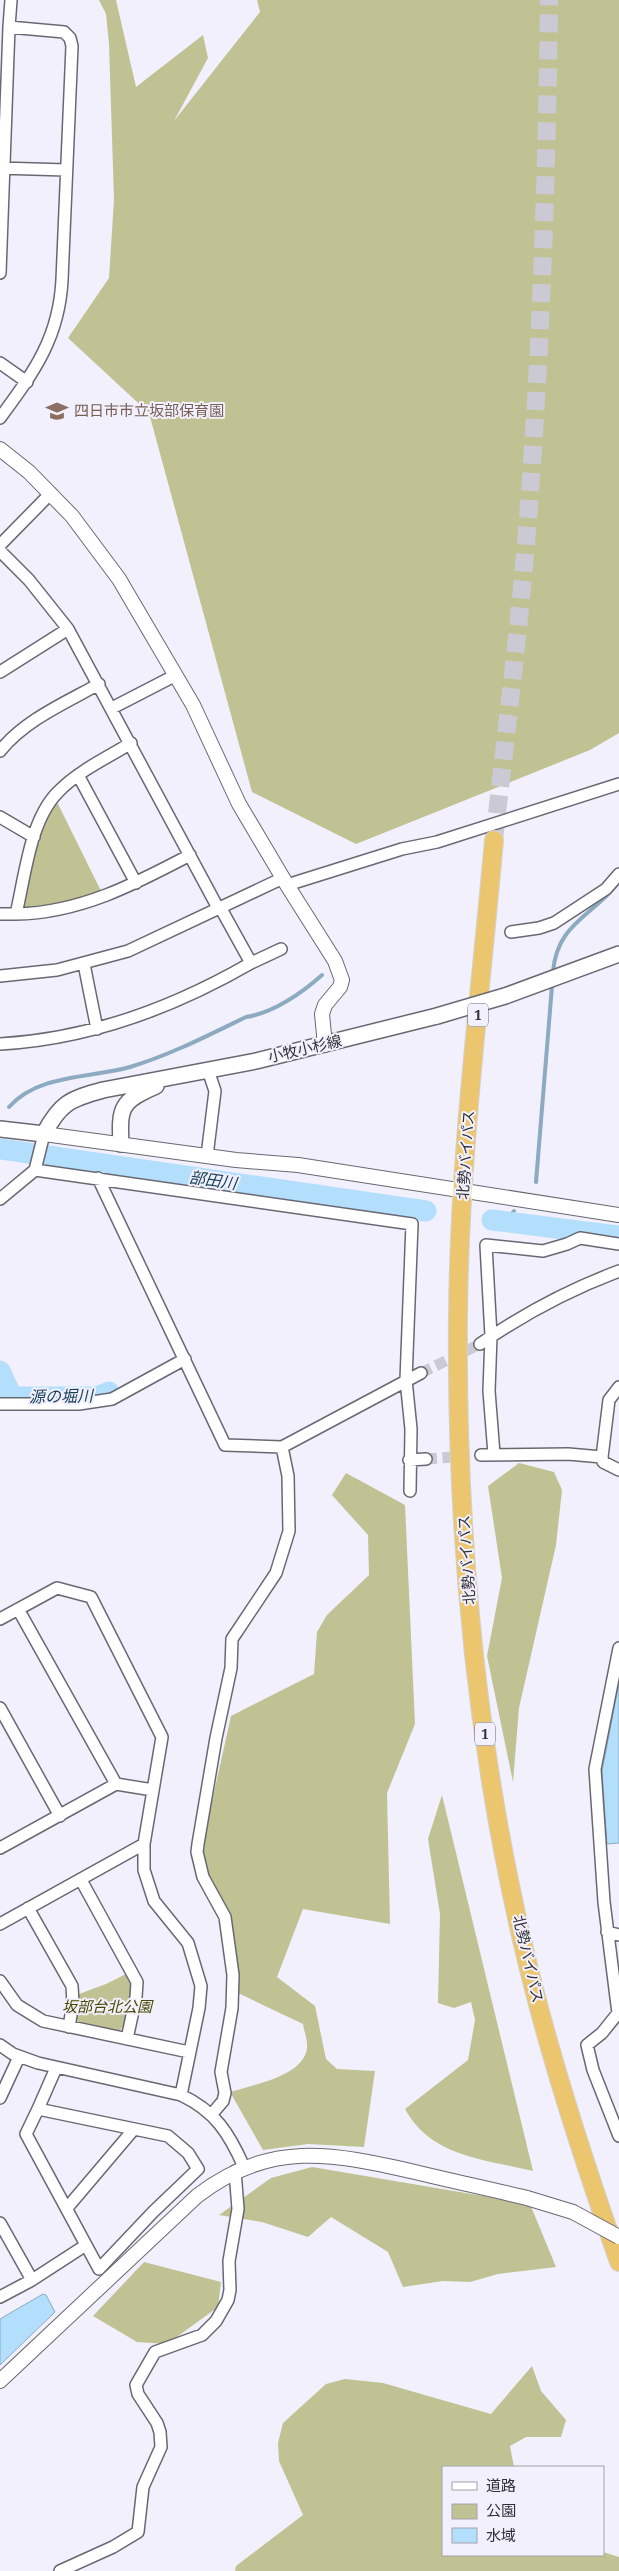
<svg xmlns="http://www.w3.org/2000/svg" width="619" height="2571" viewBox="0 0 619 2571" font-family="'Noto Serif','Noto Sans JP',serif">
  <rect width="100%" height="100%" fill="#f1f0fc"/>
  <path fill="#c0c293" d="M 99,0 L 116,0 L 136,87 L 203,35 L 208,58 L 174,121 L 260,12 L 257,0 L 619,0 L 619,733 L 590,750 L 356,844 L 252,792 L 149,413 L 68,338 L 109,278 L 114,199 L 109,44 L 106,14 Z
    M 56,800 L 102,893 L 73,902 L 25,910 L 22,907 L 41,826 Z
    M 519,1463 L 554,1472 L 562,1490 L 556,1545 L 519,1708 L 513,1782 L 487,1656 L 502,1578 L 488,1486 Z
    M 346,1473 L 405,1505 L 415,1724 L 387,1793 L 390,1924 L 303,1909 L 277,1977 L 315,2006 L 326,2059 L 337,2069 L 375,2071 L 364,2147 L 308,2144 L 263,2150 L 230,2092 C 253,2085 304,2076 307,2048 C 308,2041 304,2031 303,2024 L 238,1993 L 235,1946 L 229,1915 L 208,1875 L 202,1846 L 231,1716 L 314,1674 L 317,1632 L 327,1615 L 369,1575 L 368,1535 L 332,1495 Z
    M 442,1795 L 533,2171 C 484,2159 431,2157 405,2109 L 468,2060 L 475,2020 L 471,2002 L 454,2008 L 438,2003 L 440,1914 L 428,1839 Z
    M 128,1973 C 136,1988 133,2020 119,2031 L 79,2023 L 75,2017 L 79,1994 L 106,1984 Z
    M 312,2167 L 530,2204 L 556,2267 L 498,2274 L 470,2282 L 443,2281 L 403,2287 L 388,2252 L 331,2217 L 308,2237 L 262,2222 L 219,2215 L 271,2178 Z
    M 144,2262 L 221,2282 L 218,2307 L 167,2344 L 137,2342 L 93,2316 Z
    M 532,2366 L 541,2391 L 566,2420 L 561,2437 L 526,2437 L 510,2446 L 514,2467 L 443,2467 L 443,2555 L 603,2555 L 603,2552 L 619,2557 L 619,2571 L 235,2571 L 236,2566 L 303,2515 L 279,2461 L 278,2443 L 283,2423 L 326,2384 L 345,2379 L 383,2383 L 491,2414 Z"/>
  <path fill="#b3dffc" stroke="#8caac0" d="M 619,1683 L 619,1843 L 607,1844 L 602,1771 Z
    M 43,2294 L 46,2295 L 55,2312 L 0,2365 L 0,2319 Z"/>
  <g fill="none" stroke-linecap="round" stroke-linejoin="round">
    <path stroke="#8caac0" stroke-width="4" d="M 553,972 C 557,923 592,917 619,882
      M 9,1107 C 38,1074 91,1078 130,1067 C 170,1055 209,1035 246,1017 C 273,1013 302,993 322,975
      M 536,1182 L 552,986
      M 506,1222 L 514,1211"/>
    <path stroke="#b3dffc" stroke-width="21" d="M 0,1149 L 426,1211
      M 492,1220 L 619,1236
      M 0,1371 L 12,1397 L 97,1397 L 109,1392"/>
    <path stroke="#cbcad4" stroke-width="11" stroke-dasharray="11 5.5" stroke-linecap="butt" d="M 421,1373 L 480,1344
      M 426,1459 L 481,1455"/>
    <path stroke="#cbcad4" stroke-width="18" stroke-dasharray="18 9" stroke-linecap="butt" d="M 494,840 C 507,724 522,608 530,491 C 542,327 547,164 549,0"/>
    <g stroke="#696872" stroke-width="14">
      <path id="minor" d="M 0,168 L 66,170
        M 0,273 L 9,27
        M 0,363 L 27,382
        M 0,418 C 33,373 59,339 62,280 L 72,46 L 70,38 L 64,32 L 9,27 L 11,0
        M 0,545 L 51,493
        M 0,551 L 29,580 L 68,629 L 218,908
        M 0,672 L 68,629
        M 112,708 L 176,675
        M 131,743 C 107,758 78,771 58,792 C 30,820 25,876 16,914 C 80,913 135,884 190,855
        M 0,751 C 25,720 65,703 99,684
        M 78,775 L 136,883
        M 0,817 L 34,837
        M 287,885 L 402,849 L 437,842 L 619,784
        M 0,914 L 16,914
        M 511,932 L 539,928 L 554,923 L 606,889 L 619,874
        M 251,963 L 281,949
        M 84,964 L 97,1029
        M 0,976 L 57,970 L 128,951 L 283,878
        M 0,1044 C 90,1039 173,1008 251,963 L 220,907
        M 207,1156 L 215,1091 L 208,1070
        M 35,1170 L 412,1224 L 406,1380 L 411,1429 L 410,1491
        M 98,1178 L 225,1445 L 282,1447 L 421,1373
        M 0,1199 L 35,1170 L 44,1134
        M 480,1344 C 522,1315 571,1289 619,1271
        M 619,1387 L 609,1400 L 602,1457 L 603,1462 L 619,1470
        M 0,1404 L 79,1404 L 112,1399 L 185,1359
        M 494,1454 L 489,1391 L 491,1336 L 486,1245 L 543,1251 L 567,1244 L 580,1238 L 619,1244
        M 481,1455 L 568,1454 L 602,1457
        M 409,1460 L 426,1459
        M 18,1609 L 116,1784
        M 0,1619 L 57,1588 L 91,1597 L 162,1737 L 144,1844 L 144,1870 L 154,1901 L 188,1943 L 201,1986 L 199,2008 L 181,2095
        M 0,1708 L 60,1816
        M 0,1848 L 116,1784 L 153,1790
        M 81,1880 L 137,1982 L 136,1997 L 127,2039
        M 28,1908 L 72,1986 L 73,2003 L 69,2027
        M 0,1924 L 144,1844
        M 607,1932 L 619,1935
        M 0,1981 L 17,2005 L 43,2021 L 189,2052
        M 618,2013 L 604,1902 L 595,1769 L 619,1648
        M 618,2013 L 602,2033 L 587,2045 L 593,2070 L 619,2136
        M 0,2045 L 13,2054 L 38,2063 L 181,2095 C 215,2111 229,2133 244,2167
        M 0,2098 L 19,2057
        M 38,2109 L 168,2136 L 188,2153 L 198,2169 L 153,2212 L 99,2269 L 26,2134 Z
        M 38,2109 L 56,2068
        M 211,2115 L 223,2101 L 225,2093 L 221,2072 L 232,2008 L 233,1975 L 225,1917 L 203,1877 L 197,1852 L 198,1844 L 216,1738 L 231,1668 L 232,1639 L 276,1573 L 289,1531 L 288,1476 L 282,1447
        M 67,2208 L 134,2129
        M 0,2223 L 32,2280 L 0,2297
        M 32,2280 L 86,2245
        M 60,2571 L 113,2547 L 138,2532 L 143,2487 L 161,2447 L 160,2432 L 157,2423 L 138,2394 L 136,2385 L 155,2352 L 202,2335 L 216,2321 L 228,2300 L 230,2290 L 229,2261 L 238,2209 L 235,2171"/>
    </g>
    <g stroke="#696872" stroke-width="16">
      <path id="tertiary" d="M 0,449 L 29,472 L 72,516 L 119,579 L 193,705 L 239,804 L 287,885 L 335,961 L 342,980 L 340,987 L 325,1005 L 322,1014 L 325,1045
        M 44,1134 L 236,1160 L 298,1165 L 619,1215
        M 0,2381 L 197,2196 C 269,2140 332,2153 415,2172 C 452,2181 490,2189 527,2198"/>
    </g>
    <g stroke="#696872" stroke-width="18">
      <path id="secondary" d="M 505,996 L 619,954
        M 0,1129 L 44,1134 C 60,1103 70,1099 103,1090 L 256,1061 L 437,1016
        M 121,1144 C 119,1107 121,1101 156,1086"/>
    </g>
    <g stroke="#d2d1d3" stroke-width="20">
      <path id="trunk" d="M 494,840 C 480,999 459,1158 458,1317 C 456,1531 476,1749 526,1957 C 551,2061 584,2161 619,2262"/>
    </g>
    <use href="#minor" stroke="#fff" stroke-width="11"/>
    <use href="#tertiary" stroke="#fff" stroke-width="14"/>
    <use href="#secondary" stroke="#fff" stroke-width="15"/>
    <use href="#trunk" stroke="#ecc66e" stroke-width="18"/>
    <g stroke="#696872" stroke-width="16" stroke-linecap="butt">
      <path id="tertiary-bridge" d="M 527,2198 L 573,2212 L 619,2237"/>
    </g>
    <g stroke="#696872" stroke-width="18" stroke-linecap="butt">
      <path id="secondary-bridge" d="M 437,1016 L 505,996"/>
    </g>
    <use href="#tertiary-bridge" stroke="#fff" stroke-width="14"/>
    <use href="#secondary-bridge" stroke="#fff" stroke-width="15"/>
  </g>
  <defs>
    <g id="school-bare" transform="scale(1.725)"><path d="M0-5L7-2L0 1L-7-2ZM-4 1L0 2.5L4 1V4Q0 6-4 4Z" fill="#8d6e63" stroke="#f1f0fc" stroke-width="2.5" paint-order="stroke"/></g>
  </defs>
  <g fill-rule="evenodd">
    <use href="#school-bare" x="57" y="411"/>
  </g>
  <g text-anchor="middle" stroke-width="4" stroke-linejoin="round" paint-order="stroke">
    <g fill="#f1f0fc" stroke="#6b6a71" stroke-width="1">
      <rect x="468" y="1003.5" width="20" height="23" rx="4"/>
      <rect x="475" y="1722.5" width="20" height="23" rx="4"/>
    </g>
    <g font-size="14" font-weight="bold" fill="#313035">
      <text x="478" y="1020">1</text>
      <text x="485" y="1739">1</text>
    </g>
    <g font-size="15" fill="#785e54" stroke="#f1f0fc" text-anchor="start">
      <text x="74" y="416">四日市市立坂部保育園</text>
    </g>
    <g font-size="15" fill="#313035" stroke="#f1f0fc">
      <text transform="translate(305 1049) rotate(-13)" y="5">小牧小杉線</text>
      <text transform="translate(466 1155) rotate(-86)" y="5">北勢バイパス</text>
      <text transform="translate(467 1560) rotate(-94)" y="5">北勢バイパス</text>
      <text transform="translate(528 1959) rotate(77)" y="5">北勢バイパス</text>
    </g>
    <g font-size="15" font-style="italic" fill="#484902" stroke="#f1f0fc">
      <text x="107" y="2012">坂部台北公園</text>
    </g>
    <g font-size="16" font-style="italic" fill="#133f57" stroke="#f1f0fc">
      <text transform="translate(213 1180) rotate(8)" y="6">部田川</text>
      <text transform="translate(61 1396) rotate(-1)" y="6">源の堀川</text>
    </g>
  </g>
  <rect x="442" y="2466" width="162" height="90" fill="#f1f0fc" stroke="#a4a3ac"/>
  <rect x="452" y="2482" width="25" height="8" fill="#ffffff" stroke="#a4a3ac"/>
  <text x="486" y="2491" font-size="15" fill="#313035">道路</text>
  <rect x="452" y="2504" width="25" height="15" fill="#c0c293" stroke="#a4a3ac"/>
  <text x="486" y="2516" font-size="15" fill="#313035">公園</text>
  <rect x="452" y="2528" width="25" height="15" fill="#b3dffc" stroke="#a4a3ac"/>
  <text x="486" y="2541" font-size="15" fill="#313035">水域</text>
</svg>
